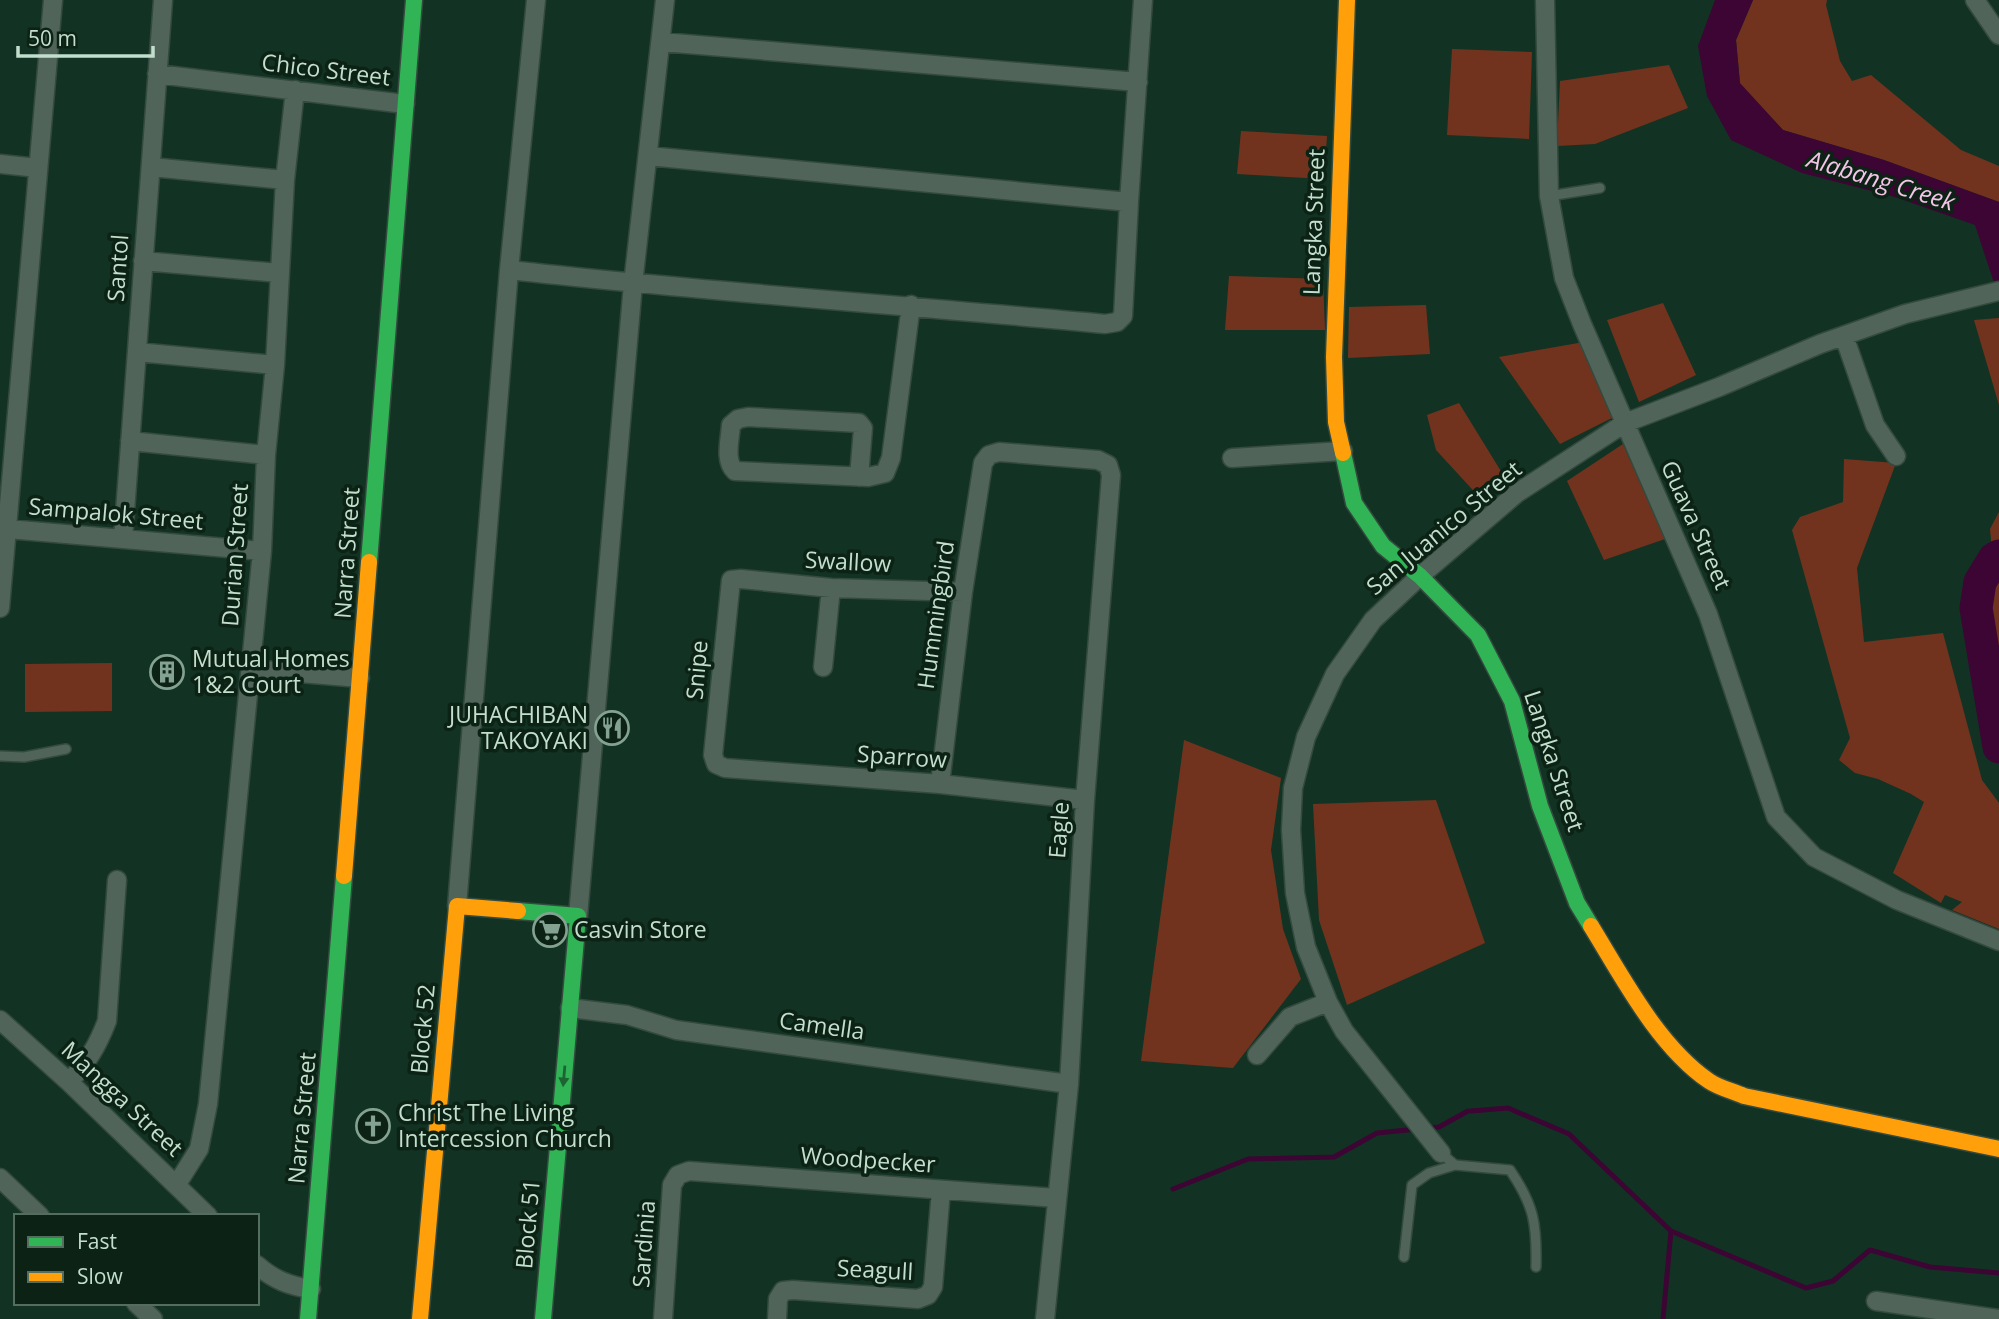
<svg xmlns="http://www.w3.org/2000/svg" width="1999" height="1319" viewBox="0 0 1999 1319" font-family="'Open Sans',sans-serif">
  <rect width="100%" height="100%" fill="#123323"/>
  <path fill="#72331e" d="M 1753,0 L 1827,0 L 1826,5 L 1840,61 L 1852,81 L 1871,75 L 1961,150 L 1999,166 L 1999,202 L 1884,160 L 1783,130 L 1740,84 L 1736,40 Z
    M 1452,49 L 1532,52 L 1529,139 L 1447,135 Z
    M 1669,65 L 1688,108 L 1595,144 L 1557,146 L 1560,81 Z
    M 1241,131 L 1327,136 L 1324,179 L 1237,174 Z
    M 1229,276 L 1323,279 L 1325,330 L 1225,330 Z
    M 1663,303 L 1696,375 L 1639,402 L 1607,320 Z
    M 1426,305 L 1430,354 L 1348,358 L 1349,307 Z
    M 1999,318 L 1999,405 L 1974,320 Z
    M 1584,342 L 1616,416 L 1560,444 L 1499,357 Z
    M 1459,403 L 1507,481 L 1482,500 L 1436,450 L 1427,415 Z
    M 1623,444 L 1665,539 L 1604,560 L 1567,481 Z
    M 1844,459 L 1896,463 L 1857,568 L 1864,642 L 1943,633 L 1982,780 L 1999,803 L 1999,929 L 1952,910 L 1962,902 L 1945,895 L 1941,903 L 1893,873 L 1924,802 L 1911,794 L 1878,779 L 1855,773 L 1839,760 L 1850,738 L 1792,530 L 1800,517 L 1843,502 Z
    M 1999,512 L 1999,654 L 1992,657 L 1987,623 L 1995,584 L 1990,529 Z
    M 112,663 L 112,711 L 25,712 L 25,664 Z
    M 1184,740 L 1281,778 L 1271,850 L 1283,929 L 1301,979 L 1233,1068 L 1141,1061 Z
    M 1436,800 L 1485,943 L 1347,1005 L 1319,920 L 1313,804 Z"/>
  <path fill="#3c0533" d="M 1715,0 L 1753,0 L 1736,40 L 1740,83 L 1783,130 L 1884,160 L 1999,202 L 1999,281 L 1994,283 L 1975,225 L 1895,197 L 1802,173 L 1731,140 L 1707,96 L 1698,46 Z"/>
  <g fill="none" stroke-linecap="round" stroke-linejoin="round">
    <path stroke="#3c0533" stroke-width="5" d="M 1471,1111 L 1508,1108 L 1569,1134 L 1671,1231 L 1806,1288 L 1833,1281 L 1870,1250 L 1930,1267 L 1999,1273
      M 1427,1128 L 1439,1127 L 1468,1111
      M 1173,1189 L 1248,1159 L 1334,1157 L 1377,1133 L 1417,1129
      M 1663,1319 L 1671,1231"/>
    <path stroke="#3c0533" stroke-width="33" d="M 1999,556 L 1994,559 L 1980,582 L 1976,608 L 1999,747"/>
    <g stroke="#344a3e" stroke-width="12">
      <path id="lane" d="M 1549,196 L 1600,188
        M 0,756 L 24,757 L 66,749
        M 1441,1153 L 1455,1165 L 1510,1170 C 1534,1205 1537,1224 1536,1267
        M 1404,1257 L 1412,1185 L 1429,1173 L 1455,1165"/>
    </g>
    <g stroke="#344a3e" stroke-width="21">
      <path id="street" d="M 1545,0 L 1549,196 L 1564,278 L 1582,324 L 1708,614 L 1776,817 L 1814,857 L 1897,900 L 1999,941
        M 1975,0 L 1999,35
        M 662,42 L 1138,82
        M 157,74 L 405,104
        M 648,156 L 1129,202
        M 0,164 L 38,168
        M 151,167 L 285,180
        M 143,261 L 279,273
        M 509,270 C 707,292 906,305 1105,324 L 1117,322 L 1123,316 L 1129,202 L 1143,0
        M 1844,336 L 1875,425 L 1896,456
        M 137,352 L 275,365
        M 130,441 L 266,455
        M 1232,458 L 1343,451
        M 859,477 L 863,428 L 859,423 L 748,417 L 738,419 L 731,425 C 730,440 724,461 735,471 L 868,477 L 885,473 L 891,458 L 911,305
        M 8,529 L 262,551
        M 123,539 L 163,0
        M 963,592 L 831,588 L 741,579 L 731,580 L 713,755 L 716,764 L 725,768 L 940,784 L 1085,800
        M 0,608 L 53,0
        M 823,667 L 831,588
        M 250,669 L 360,678
        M 940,784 L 963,592 L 983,463 L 989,455 L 999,452 L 1098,460 L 1108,465 L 1111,475 L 1085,800 L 1069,1084 L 1045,1319
        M 457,906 L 509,270 L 536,0
        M 578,916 L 633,284 L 665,0
        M 570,1008 L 627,1015 L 676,1030 L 1069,1084
        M 0,1020 L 69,1082 L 208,1216
        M 1257,1055 L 1290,1017 L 1328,1002
        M 69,1082 C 88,1061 97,1047 107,1021 L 117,880
        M 1441,1153 L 1344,1031 L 1328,1002 L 1306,947 L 1295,893 L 1291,830 L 1293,788 L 1306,737 L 1335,674 L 1373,620 L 1420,576 L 1517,493 L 1625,423 L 1719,387 L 1820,344 L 1905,314 L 1999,291
        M 0,1178 L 40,1216
        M 177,1184 L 199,1149 L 208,1104 L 262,551 L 266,455 L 275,365 L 285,180 L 295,90
        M 257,1265 C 274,1280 290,1286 311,1289
        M 1876,1301 L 1998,1319
        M 136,1303 L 153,1319
        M 663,1319 L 672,1185 L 678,1175 L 689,1171 L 1056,1198
        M 777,1319 L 778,1299 L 783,1291 L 793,1290 L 918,1299 L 928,1295 L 933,1287 L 941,1190"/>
    </g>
    <g stroke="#344a3e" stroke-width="19">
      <path id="fast" d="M 1343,453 L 1354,503 L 1383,546 L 1420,576 L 1478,635 L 1512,701 L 1540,806 L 1577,903 L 1591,926
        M 369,562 L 414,0
        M 518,911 L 578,916 L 543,1319
        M 308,1319 L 344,876"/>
    </g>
    <g stroke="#344a3e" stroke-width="19">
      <path id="slow" d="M 1343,453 L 1336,422 L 1334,357 L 1347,0
        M 344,876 L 369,562
        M 1591,926 C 1623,978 1658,1046 1709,1081 C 1719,1088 1733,1091 1744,1096 L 1999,1149
        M 420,1319 L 457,906 L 518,911"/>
    </g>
    <use href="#lane" stroke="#506459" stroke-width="9"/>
    <use href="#street" stroke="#506459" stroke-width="18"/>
    <use href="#fast" stroke="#30b455" stroke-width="16"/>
    <use href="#slow" stroke="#ff9f0a" stroke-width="16"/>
  </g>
  <defs><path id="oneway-solid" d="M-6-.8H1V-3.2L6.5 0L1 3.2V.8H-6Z" transform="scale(1.75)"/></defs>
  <use fill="#1c6432" href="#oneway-solid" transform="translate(564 1076) rotate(95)"/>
  <defs>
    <g id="building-ring" transform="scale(1.75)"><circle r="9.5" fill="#0c2215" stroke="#84a291" stroke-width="1.5"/><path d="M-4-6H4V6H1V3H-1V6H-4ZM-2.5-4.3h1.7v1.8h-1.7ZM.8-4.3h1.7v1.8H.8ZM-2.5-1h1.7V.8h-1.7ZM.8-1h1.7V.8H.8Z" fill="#84a291"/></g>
    <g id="restaurant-ring" transform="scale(1.75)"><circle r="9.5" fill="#0c2215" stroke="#84a291" stroke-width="1.5"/><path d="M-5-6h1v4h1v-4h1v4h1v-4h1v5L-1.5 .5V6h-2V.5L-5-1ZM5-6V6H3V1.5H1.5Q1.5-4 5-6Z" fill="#84a291"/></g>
    <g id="supermarket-ring" transform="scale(1.75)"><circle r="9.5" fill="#0c2215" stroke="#84a291" stroke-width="1.5"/><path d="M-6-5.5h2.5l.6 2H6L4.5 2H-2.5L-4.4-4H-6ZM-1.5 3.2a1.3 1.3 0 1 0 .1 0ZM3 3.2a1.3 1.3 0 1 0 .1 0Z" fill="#84a291"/></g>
    <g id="church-ring" transform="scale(1.75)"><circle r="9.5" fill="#0c2215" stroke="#84a291" stroke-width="1.5"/><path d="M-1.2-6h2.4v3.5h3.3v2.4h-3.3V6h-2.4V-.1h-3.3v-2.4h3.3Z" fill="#84a291"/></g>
  </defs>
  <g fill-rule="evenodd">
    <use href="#building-ring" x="167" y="672"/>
    <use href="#restaurant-ring" x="612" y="728"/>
    <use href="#supermarket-ring" x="550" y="930"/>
    <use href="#church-ring" x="373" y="1126"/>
  </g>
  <g text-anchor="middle" stroke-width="7" stroke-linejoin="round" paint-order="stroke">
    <g font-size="23" fill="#c2decc" stroke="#0c2215">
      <text transform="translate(326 70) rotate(7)" y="8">Chico Street</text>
      <text transform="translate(1314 222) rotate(-88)" y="8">Langka Street</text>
      <text transform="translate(118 268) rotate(-86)" y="8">Santol</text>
      <text transform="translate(116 514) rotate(5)" y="8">Sampalok Street</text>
      <text transform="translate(1696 525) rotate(66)" y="8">Guava Street</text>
      <text transform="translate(1444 528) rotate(-40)" y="8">San Juanico Street</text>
      <text transform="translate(347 553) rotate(-86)" y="8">Narra Street</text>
      <text transform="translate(235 555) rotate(-86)" y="8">Durian Street</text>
      <text transform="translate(848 562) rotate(3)" y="8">Swallow</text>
      <text transform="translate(936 615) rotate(-82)" y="8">Hummingbird</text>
      <text transform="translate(697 670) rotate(-85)" y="8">Snipe</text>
      <text transform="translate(902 757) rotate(4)" y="8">Sparrow</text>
      <text transform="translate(1554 761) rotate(72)" y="8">Langka Street</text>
      <text transform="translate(1059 830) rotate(-86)" y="8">Eagle</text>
      <text transform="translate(822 1026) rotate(8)" y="8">Camella</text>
      <text transform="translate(423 1029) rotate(-85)" y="8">Block 52</text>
      <text transform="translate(122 1099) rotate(43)" y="8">Mangga Street</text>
      <text transform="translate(302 1118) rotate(-85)" y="8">Narra Street</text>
      <text transform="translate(868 1160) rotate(4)" y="8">Woodpecker</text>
      <text transform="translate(528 1224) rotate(-85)" y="8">Block 51</text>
      <text transform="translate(644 1244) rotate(-86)" y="8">Sardinia</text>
      <text transform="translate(875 1270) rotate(3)" y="8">Seagull</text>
    </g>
    <g font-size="23" fill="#c2decc" stroke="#0c2215" text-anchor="start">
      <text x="192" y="667">Mutual Homes<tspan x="192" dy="26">1&amp;2 Court</tspan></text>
      <text x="588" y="723" text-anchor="end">JUHACHIBAN<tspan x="588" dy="26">TAKOYAKI</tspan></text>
      <text x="574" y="938">Casvin Store</text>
      <text x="398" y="1121">Christ The Living<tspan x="398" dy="26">Intercession Church</tspan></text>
    </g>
    <g font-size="24" font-style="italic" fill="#f5c5e7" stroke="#0c2215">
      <text transform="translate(1881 181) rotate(17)" y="8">Alabang Creek</text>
    </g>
  </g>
  <rect x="14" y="1214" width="245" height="91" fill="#0c2215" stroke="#556d5e" stroke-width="2"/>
  <rect x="28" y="1237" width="35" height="10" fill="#30b455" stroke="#556d5e" stroke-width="2"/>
  <text x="77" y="1249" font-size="21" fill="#c2decc">Fast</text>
  <rect x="28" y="1272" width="35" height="10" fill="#ff9f0a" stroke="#556d5e" stroke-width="2"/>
  <text x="77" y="1284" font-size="21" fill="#c2decc">Slow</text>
  <path d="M18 46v10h135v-10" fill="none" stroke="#c2decc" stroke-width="3.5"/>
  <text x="28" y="46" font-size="21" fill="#c2decc" stroke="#0c2215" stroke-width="5" paint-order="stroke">50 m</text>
</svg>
